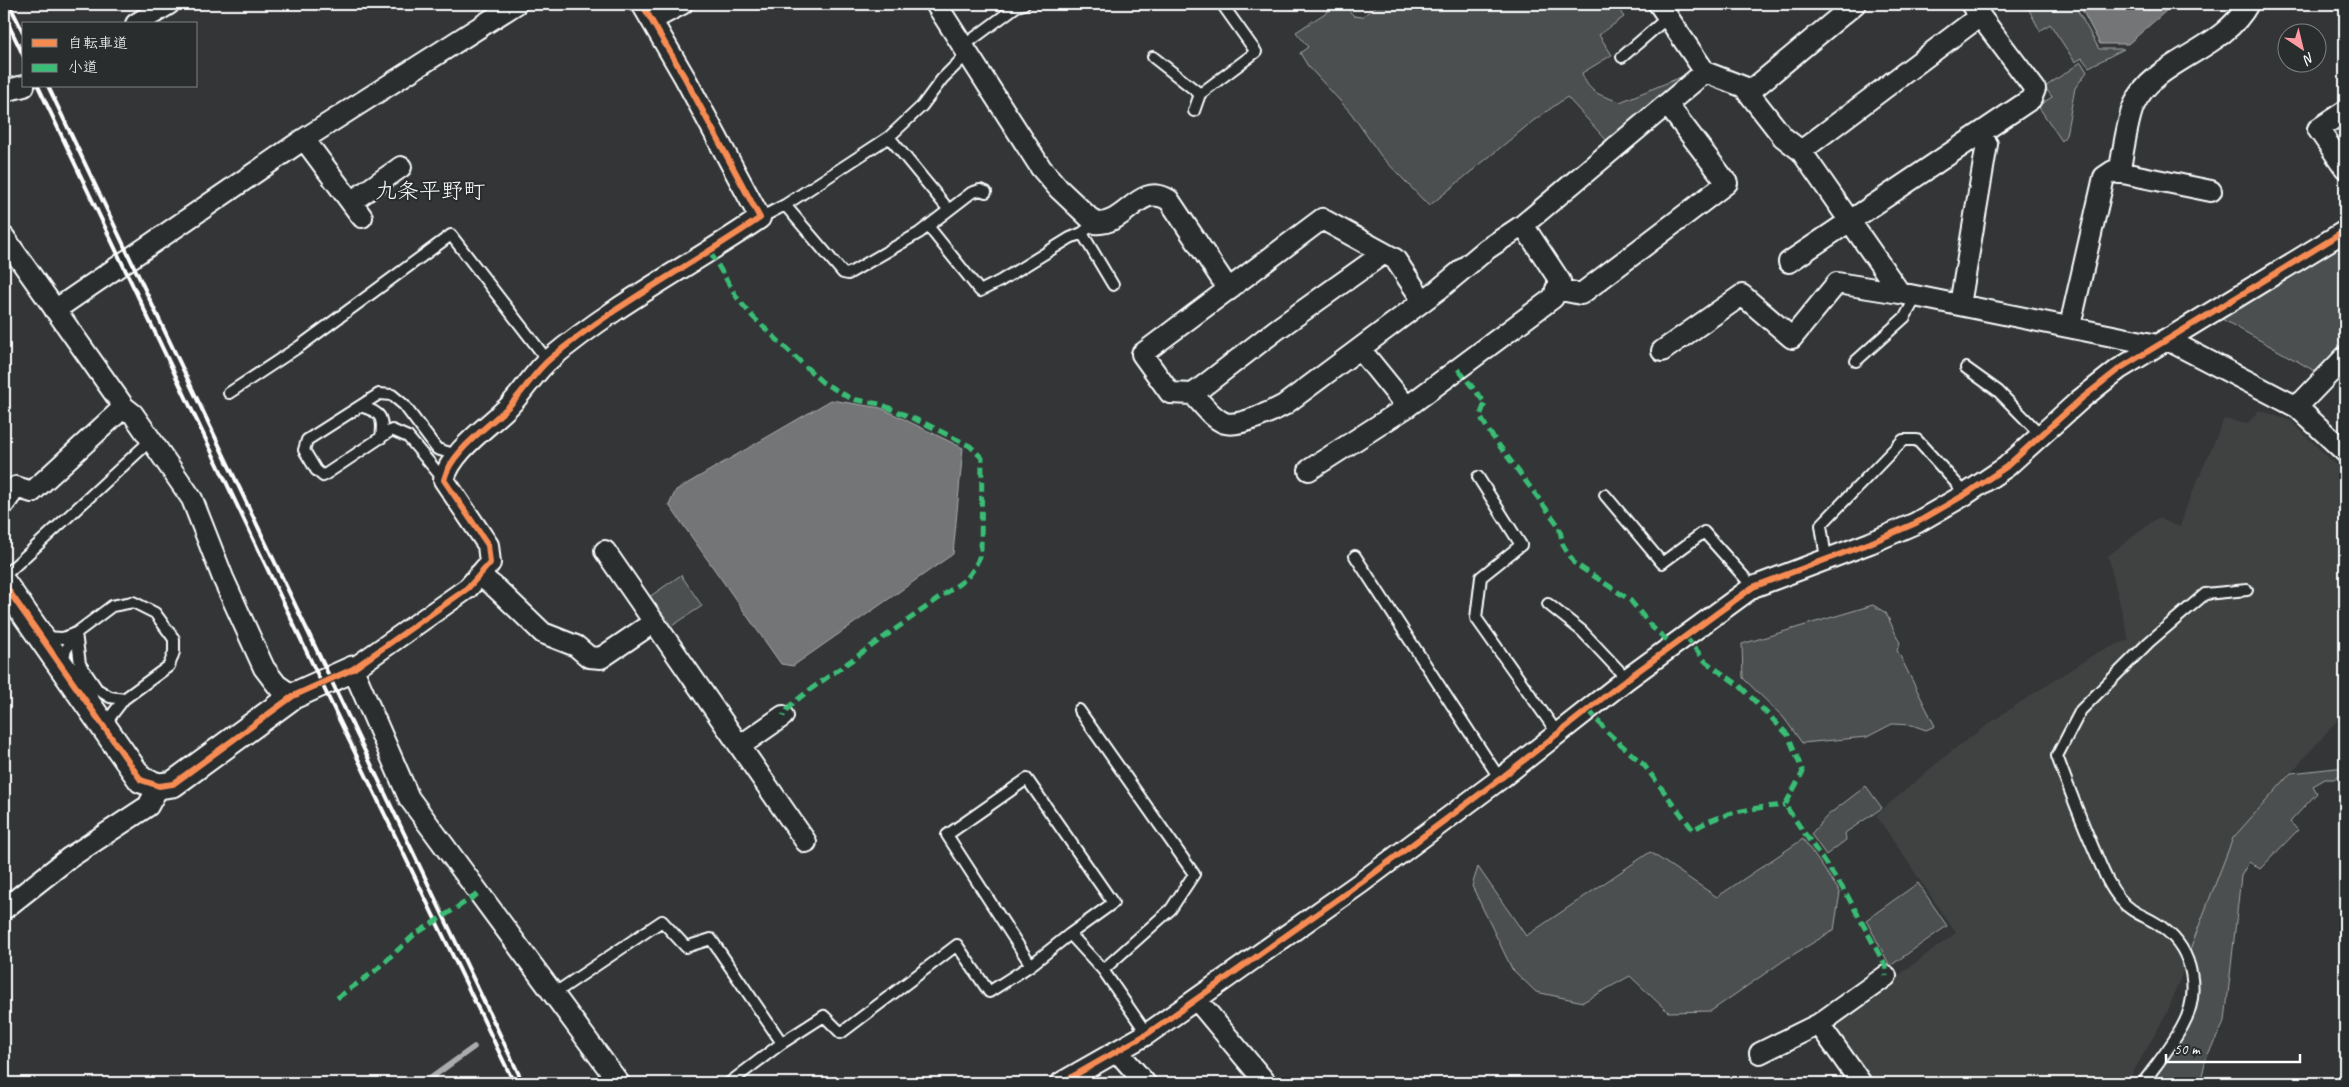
<svg xmlns="http://www.w3.org/2000/svg" width="2349" height="1087" viewBox="0 0 2349 1087" font-family="Caveat,'Klee One',sans-serif">
  <rect width="100%" height="100%" fill="#333536"/>
  <filter id="ink" filterUnits="userSpaceOnUse"><feTurbulence type="fractalNoise" baseFrequency=".02" numOctaves="2"/><feDisplacementMap in="SourceGraphic" scale="10" xChannelSelector="R" yChannelSelector="G"/><feConvolveMatrix kernelMatrix="1 2 1 2 8 2 1 2 1" color-interpolation-filters="sRGB"/></filter>
  <g filter="url(#ink)">
    <path fill="#404243" d="M 2259,410 L 2291,421 L 2343,472 L 2345,472 L 2345,712 L 2233,838 L 2167,1013 L 2127,1083 L 1866,1083 L 1831,1025 L 1956,933 L 1876,815 L 1949,753 L 2004,713 L 2096,653 L 2129,640 L 2108,556 L 2157,518 L 2180,527 L 2187,505 L 2224,419 L 2247,424 Z"/>
    <path fill="#4c4f50" stroke="#a6a7a8" d="M 1339,4 L 1343,4 L 1354,16 L 1362,17 L 1379,4 L 1583,4 L 1588,10 L 1598,4 L 1615,4 L 1624,17 L 1599,35 L 1612,55 L 1582,73 C 1589,94 1601,95 1620,102 L 1686,75 L 1609,143 L 1567,97 L 1533,121 L 1429,206 L 1381,156 L 1351,113 L 1308,66 L 1300,53 L 1308,47 L 1296,32 Z
      M 2026,4 L 2074,4 L 2099,49 L 2124,49 L 2089,67 L 2082,58 L 2075,62 L 2050,24 L 2040,31 Z
      M 2081,62 L 2087,72 L 2075,88 L 2066,135 L 2062,141 L 2038,106 L 2052,97 L 2045,87 Z
      M 2345,244 L 2345,347 L 2320,374 L 2222,319 Z
      M 681,575 L 702,606 L 669,628 L 649,597 Z
      M 1873,605 L 1886,613 L 1900,643 L 1897,650 L 1935,726 L 1926,730 L 1912,725 L 1892,724 L 1867,737 L 1802,743 L 1784,718 L 1743,678 L 1742,644 Z
      M 2345,767 L 2345,771 L 2334,779 L 2325,779 L 2313,786 L 2317,793 L 2290,822 L 2298,830 L 2260,869 L 2249,862 L 2241,876 L 2225,1021 L 2206,1058 L 2202,1076 L 2206,1083 L 2143,1083 L 2183,1026 L 2191,1001 L 2187,957 L 2233,838 L 2291,773 Z
      M 1866,786 L 1882,808 L 1845,833 L 1846,840 L 1826,855 L 1811,834 L 1828,815 Z
      M 1803,839 L 1840,892 L 1834,930 L 1786,959 L 1711,1011 L 1668,1012 L 1630,976 L 1583,1002 L 1536,992 L 1512,969 L 1472,886 L 1478,867 L 1526,936 L 1650,852 L 1717,897 Z
      M 1918,883 L 1947,926 L 1890,966 L 1866,920 Z"/>
    <path fill="#737576" stroke="#abacad" d="M 2079,4 L 2174,4 L 2128,44 L 2100,44 Z
      M 831,400 L 881,408 L 963,448 L 953,554 L 793,666 L 781,664 L 669,505 L 676,490 Z"/>
    <g fill="none" stroke-linecap="round" stroke-linejoin="round">
      <path stroke="#abacad" stroke-width="5.5" d="M 424,1083 L 474,1047"/>
      <g stroke="#fff" stroke-width="14">
        <path id="service" d="M 962,47 L 1017,6 L 1024,4
          M 1153,57 L 1200,94
          M 1622,57 L 1668,17
          M 1194,111 L 1200,94 L 1256,52 L 1222,4
          M 889,137 L 949,210
          M 785,205 L 843,273 L 848,274 L 919,233 L 971,193 L 980,190 L 986,192
          M 760,218 L 785,205 L 889,137 L 922,106 L 942,79 L 967,54
          M 928,226 L 980,291 L 1000,281 L 1070,238 L 1082,233
          M 1086,230 L 1082,233 L 1113,285
          M 1856,361 L 1905,317 L 1916,297
          M 1966,368 L 1998,391 L 2041,435
          M 229,393 L 300,346 L 451,235 L 548,361
          M 360,406 C 381,412 384,417 381,438
          M 1478,477 L 1521,545 L 1481,577 L 1476,618 L 1558,734
          M 444,480 L 408,437 L 392,430 L 323,476 L 316,470 L 304,450 L 307,440 L 379,394 L 392,395 L 404,405 L 437,449 L 457,455
          M 1605,495 L 1662,563 L 1704,532 L 1753,587
          M 1355,556 L 1500,779
          M 1826,559 L 1821,525 L 1903,440 L 1917,440 L 1966,494
          M 4,576 L 151,440
          M 1548,604 L 1582,631 L 1627,679
          M 76,633 L 80,664 L 97,689 L 110,697 L 124,699
          M 44,637 L 63,638 L 76,633 L 112,606 L 133,602 L 155,613 L 174,639 L 174,652 L 169,666 L 124,699 L 111,716 L 106,727
          M 62,663 L 66,650 L 76,633
          M 1079,710 L 1194,874 L 1171,909 L 1103,970
          M 1070,934 L 1031,965 L 947,835 L 1027,779 L 1113,903 L 1070,934 L 1103,970 L 1147,1034
          M 552,995 L 662,921 L 686,947 L 711,939 L 782,1043
          M 729,1083 L 782,1043 L 824,1016 L 841,1033 L 957,945 L 989,992 L 1031,965
          M 2143,1083 C 2156,1065 2171,1047 2182,1027 C 2201,994 2194,951 2163,928 C 2148,916 2133,915 2120,899 C 2108,885 2102,868 2095,852 C 2081,820 2069,789 2057,756 L 2081,710 L 2149,642 L 2205,594 L 2247,590"/>
      </g>
      <g stroke="#fff" stroke-width="24">
        <path id="minor" d="M 936,4 L 1041,168 L 1059,189 L 1095,223 C 1126,226 1139,181 1169,200 L 1229,290
          M 1659,4 L 1705,72 L 1744,87 L 1783,137 L 1801,151 L 1900,293
          M 652,20 L 682,4
          M 136,24 L 169,4
          M 4,91 L 24,86
          M 1748,93 L 1855,4
          M 2345,111 L 2318,129 L 2345,168
          M 304,139 L 362,217
          M 1801,151 L 1980,16
          M 2119,173 C 2123,155 2127,120 2134,105 C 2154,60 2223,51 2248,4
          M 351,202 L 401,167
          M 4,237 L 124,407 L 133,414 L 192,499 L 223,578 L 264,668 L 277,685 L 293,696
          M 1789,262 L 2031,99 L 2035,89 L 1971,4
          M 1556,289 L 1581,294 L 1727,183 L 1667,104
          M 1423,301 L 1395,259 L 1322,219 L 1142,354 L 1170,393 L 1193,394 C 1202,404 1213,419 1225,423 C 1239,427 1271,412 1284,405 L 1438,290 L 1487,249 L 1523,225 L 1705,72
          M 1960,305 L 1987,144 L 1979,134
          M 55,310 L 304,139 L 516,4
          M 2070,326 L 2104,177 L 2113,171 L 2211,191
          M 2166,339 L 2297,407 L 2345,452
          M 1360,349 L 1407,407
          M 1662,351 L 1742,295 L 1792,338 L 1837,283 L 1900,293 L 2157,345
          M 1193,394 L 1276,330 L 1384,253
          M 2297,407 L 2345,357
          M 1309,470 L 1407,407 L 1553,298 L 1560,281 L 1523,225
          M 4,504 L 16,487 L 32,492 L 124,407
          M 605,551 L 806,842
          M 479,575 L 496,588 L 543,633 L 576,646 L 589,657 L 601,658 L 654,622
          M 740,746 L 783,716
          M 4,909 L 69,858 L 148,806 L 159,786
          M 1197,1000 L 1266,1083
          M 1819,1024 L 1861,1083
          M 1118,1052 L 1145,1083
          M 1760,1053 L 1819,1024 L 1886,976
          M 619,1083 L 409,798 L 353,669 L 468,588 L 490,563 L 488,545 L 444,480 C 450,453 485,429 505,410 C 522,395 533,373 550,359 C 615,304 690,266 760,218 L 685,78 L 642,4
          M 1061,1083 L 1147,1034 L 1362,882 L 1500,779 L 1627,679 L 1753,587 L 1870,543 L 1916,523 L 1966,494 L 2006,467 L 2081,399 L 2119,369 L 2345,231"/>
      </g>
      <g stroke="#fff" stroke-width="29">
        <path id="tertiary" d="M 4,584 L 141,780 L 159,786 L 173,784 L 293,696 L 353,669"/>
      </g>
      <use href="#service" stroke="#2a2d2e" stroke-width="10"/>
      <use href="#minor" stroke="#2a2d2e" stroke-width="20"/>
      <use href="#tertiary" stroke="#2a2d2e" stroke-width="25"/>
      <path stroke="#fff" stroke-width="4" d="M 9,4 L 24,34
        M 4,15 L 24,57
        M 38,86 L 322,684 L 514,1083
        M 48,86 L 523,1083"/>
      <path stroke="#3abd76" stroke-width="5" stroke-dasharray="10 5" stroke-linecap="butt" d="M 710,252 L 738,299 L 753,317 L 822,382 L 852,399 L 880,404 L 926,424 L 970,446 L 982,458 L 981,551 C 978,562 974,570 966,579 L 808,691 L 791,705 L 783,716
        M 1458,369 L 1485,403 L 1480,416 L 1490,433 L 1559,526 L 1563,545 L 1574,563 L 1630,600 L 1652,627 L 1673,645
        M 1685,636 L 1706,662 L 1740,686 L 1788,735 L 1803,772 L 1785,805 L 1846,893 L 1886,967 L 1886,976
        M 1588,709 L 1607,732 L 1644,765 L 1693,830 C 1721,812 1752,808 1785,805
        M 337,998 L 375,971 L 414,935 L 478,894"/>
      <g stroke="#2a2d2e" stroke-width="9">
        <path id="cycleway" d="M 4,584 L 141,780 L 159,786 L 173,784 L 293,696 L 353,669 L 468,588 L 490,563 L 488,545 L 444,480 C 450,453 485,429 505,410 C 522,395 533,373 550,359 C 615,304 690,266 760,218 L 685,78 L 642,4
          M 1061,1083 L 1147,1034 L 1362,882 L 1500,779 L 1627,679 L 1753,587 L 1870,543 L 1916,523 L 1966,494 L 2006,467 L 2081,399 L 2119,369 L 2345,231"/>
      </g>
      <use href="#cycleway" stroke="#f68b52" stroke-width="6"/>
    </g>
  </g>
  <g text-anchor="middle" stroke-width="4.5" stroke-linejoin="round" paint-order="stroke">
    <g font-size="22" fill="#fff" stroke="#2a2d2e">
      <text x="430" y="198">九条平野町</text>
    </g>
  </g>
  <rect width="2349" height="1087" fill="none" stroke="#2a2d2e" stroke-width="20"/>
  <rect x="10" y="10" width="2329" height="1067" fill="none" stroke="#fff" stroke-width="2" filter="url(#ink)"/>
  <rect x="22" y="22" width="175" height="65" fill="#2a2d2e" stroke="#7f8182"/>
  <rect x="32" y="39" width="25" height="8" fill="#f68b52" stroke="#7f8182"/>
  <text x="68" y="48" font-size="15" fill="#ffffff">自転車道</text>
  <rect x="32" y="64" width="25" height="8" fill="#3abd76" stroke="#7f8182"/>
  <text x="68" y="72" font-size="15" fill="#ffffff">小道</text>
  <g transform="translate(2302 48) rotate(145)"><circle r="24" fill="#2a2d2e" stroke="#7f8182"/>
  <path d="M0-4L9 19L0 12L-9 19Z" fill="#ff9aa2"/>
  <text y="-8" font-size="14" font-weight="bold" text-anchor="middle" fill="#ffffff">N</text>
  </g>
  <path d="M2166 1054v8h134v-8" fill="none" stroke="#ffffff" stroke-width="2.5"/>
  <text x="2174" y="1054" font-size="15" fill="#ffffff" stroke="#2a2d2e" stroke-width="4" paint-order="stroke">50 m</text>
</svg>
